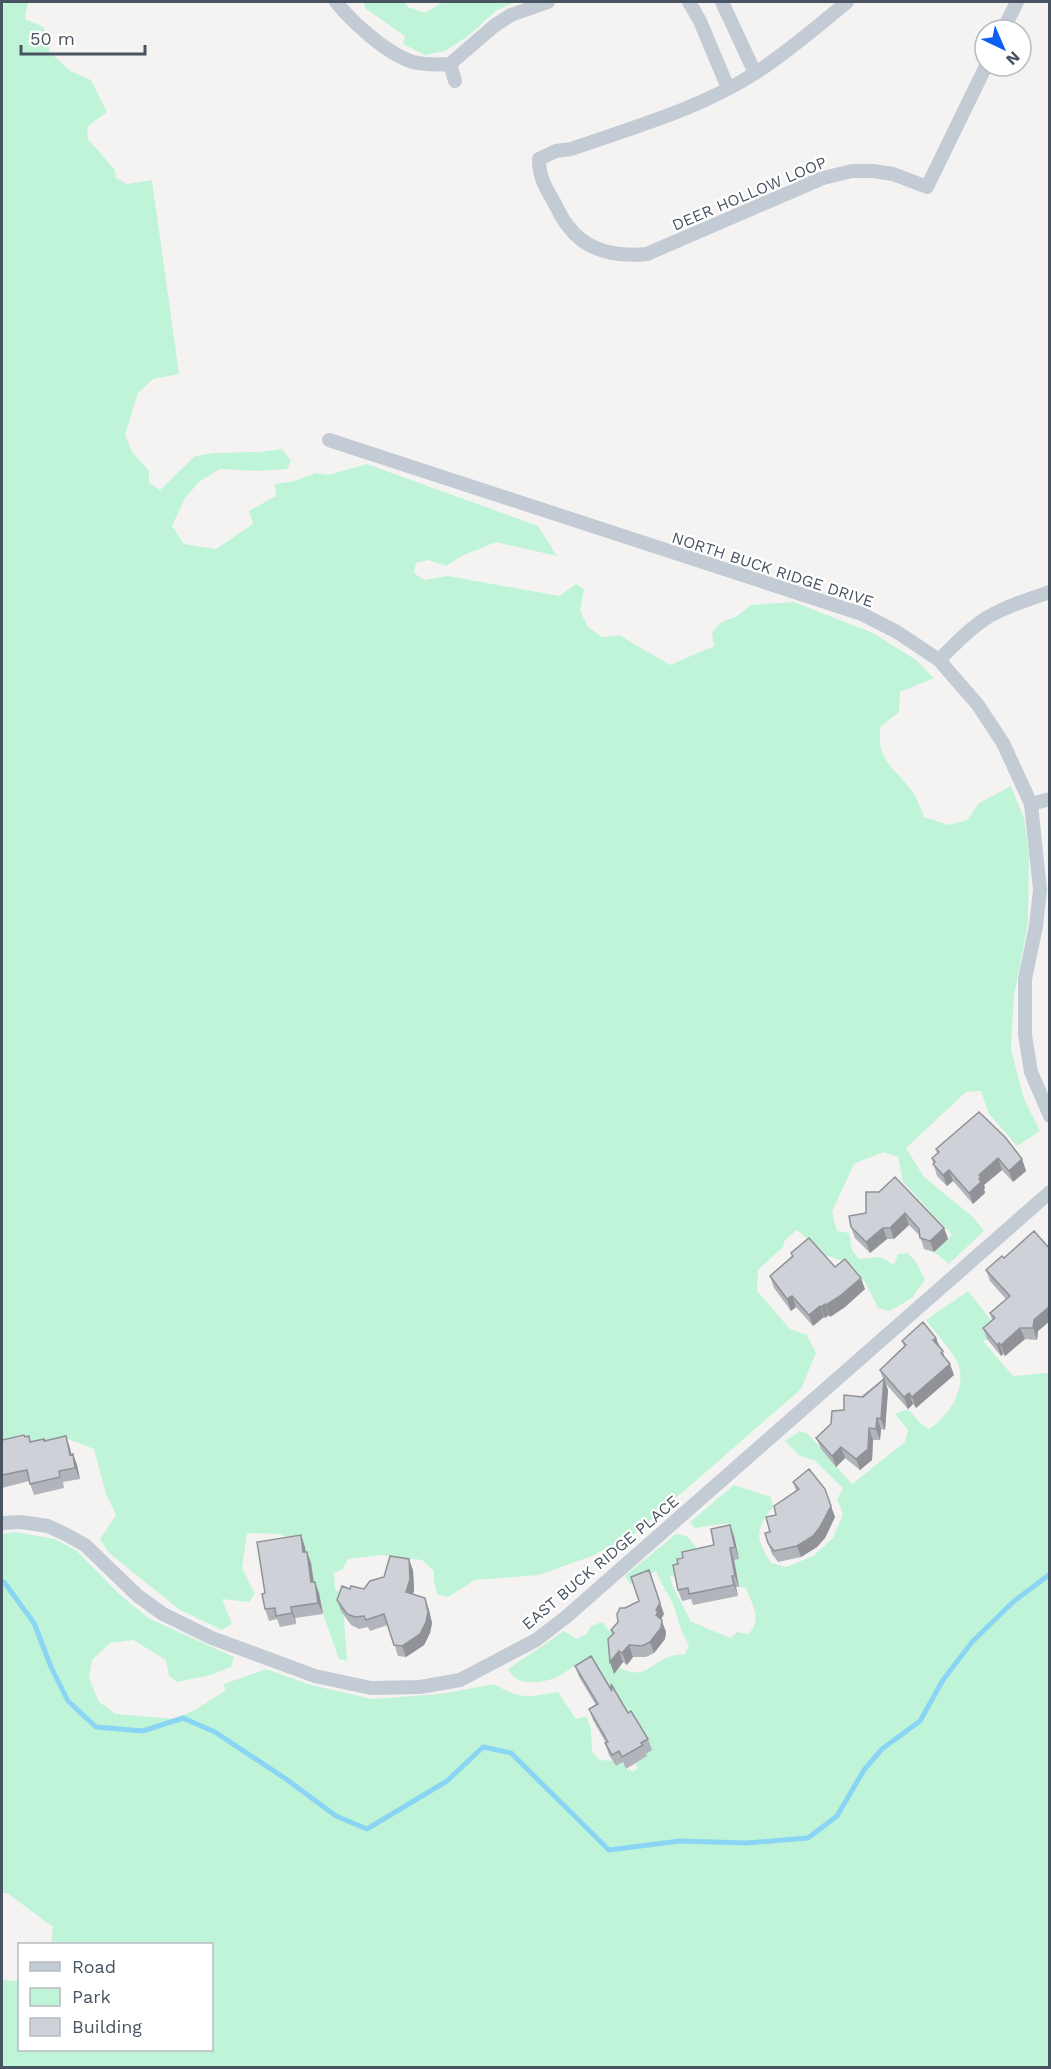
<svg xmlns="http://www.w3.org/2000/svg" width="1051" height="2069" viewBox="0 0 1051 2069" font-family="'Work Sans',sans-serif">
  <rect width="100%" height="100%" fill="#f5f3f2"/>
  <path fill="#c0f4d8" d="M 2,2 L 28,2 L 25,19 L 43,27 L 50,39 L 49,51 L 70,71 L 91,80 L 107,112 L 87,127 L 88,139 L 115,170 L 116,178 L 127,184 L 152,180 L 179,374 L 153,379 L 138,393 L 125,435 L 132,452 L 149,471 L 149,483 L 160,490 L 195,456 L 215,453 L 260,452 L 282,449 L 291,461 L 287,469 L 257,471 L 220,469 L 200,481 L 185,498 L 172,526 L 184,544 L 216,549 L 253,524 L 249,511 L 276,496 L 275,484 L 295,481 L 315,473 L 328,475 L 367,464 L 538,526 L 557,556 L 496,542 L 462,556 L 446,566 L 428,560 L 416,563 L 414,573 L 424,580 L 448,576 L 559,596 L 576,584 L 584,589 L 580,611 L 588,627 L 602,637 L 619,635 L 670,665 L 714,646 L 712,632 L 722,622 L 737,616 L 751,605 L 794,602 L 873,633 L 916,660 L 934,678 L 900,692 L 899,712 L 881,726 C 875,760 894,767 912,791 C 917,799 921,809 924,817 L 949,825 L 967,820 L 979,803 L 1011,786 L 1024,818 L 1029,855 L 1028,923 L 1014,996 L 1011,1049 L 1024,1099 L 1040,1131 L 1017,1146 L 989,1114 L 981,1091 L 966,1092 L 906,1148 L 924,1177 L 973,1217 L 984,1231 L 949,1264 L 934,1252 L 952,1235 L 903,1182 L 898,1157 L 883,1152 L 854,1164 L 832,1212 L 837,1231 L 849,1233 L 852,1250 L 859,1259 L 880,1257 L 894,1265 L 898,1254 L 908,1253 L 916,1262 L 925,1280 L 912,1298 L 890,1311 L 878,1308 L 865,1282 L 851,1264 L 825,1255 L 797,1230 L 785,1240 L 783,1247 L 758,1270 L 757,1291 L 790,1329 L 807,1335 L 816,1353 L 801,1389 L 636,1533 L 592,1556 L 539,1575 L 475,1580 L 448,1597 L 438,1595 L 434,1583 L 434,1571 L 422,1560 L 382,1555 L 348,1559 L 343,1569 L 334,1573 L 335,1589 L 346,1597 L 343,1606 L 347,1661 L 339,1659 L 323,1614 L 319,1593 L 315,1593 L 311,1564 L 308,1564 L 305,1547 L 280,1534 L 247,1533 L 242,1568 L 255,1594 L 249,1602 L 222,1599 L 232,1624 L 222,1630 L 180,1610 L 109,1553 L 100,1539 L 116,1515 L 106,1494 L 94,1449 L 63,1437 L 38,1441 L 2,1441 Z
    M 364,2 L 404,2 L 408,7 L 425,13 L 443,2 L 515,2 L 497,10 L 468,36 L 445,51 L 425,55 L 403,44 L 405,36 L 365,8 Z
    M 968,1291 L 994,1324 L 989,1338 L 983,1341 L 1013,1376 L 1049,1373 L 1049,2067 L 2,2067 L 2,1980 L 19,1981 L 20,2050 L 212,2050 L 212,1944 L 51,1944 L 53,1927 L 7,1893 L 2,1893 L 2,1534 L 16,1532 L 55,1539 L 77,1551 L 120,1595 L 150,1619 L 234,1657 L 231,1667 L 211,1675 L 177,1682 L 169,1676 L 166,1660 L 133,1640 L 110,1643 L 92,1660 L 89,1678 L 99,1702 L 116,1714 L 174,1719 L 193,1711 L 225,1691 L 224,1684 L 266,1669 L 311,1685 L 372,1699 L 440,1694 L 494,1684 C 521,1700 527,1697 558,1692 L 576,1719 L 586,1716 L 591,1728 L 592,1752 L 600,1760 L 613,1761 L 616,1766 L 623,1762 L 627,1770 L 630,1769 L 632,1772 L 638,1768 L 635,1763 L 646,1757 L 645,1754 L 651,1750 L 576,1665 C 569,1669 562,1675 555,1678 C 539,1684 515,1686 508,1669 L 564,1631 L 576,1639 L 586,1635 L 591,1626 L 602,1622 L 612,1634 L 610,1660 C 647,1692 652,1652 684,1655 L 689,1646 C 681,1633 680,1625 675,1610 C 671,1597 661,1585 656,1571 L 631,1585 L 625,1576 L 676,1534 L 687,1536 L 699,1551 L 677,1577 L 670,1576 C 672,1592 685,1605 690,1621 L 730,1638 L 737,1632 L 748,1634 C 763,1621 752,1604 746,1588 L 739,1587 L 734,1560 L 739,1558 L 734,1536 L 729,1523 L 695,1528 L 690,1522 L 734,1485 L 771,1497 L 773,1507 C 755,1530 755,1538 771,1563 L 786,1567 L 813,1556 L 833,1538 L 843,1514 L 837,1499 L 843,1488 L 814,1460 L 800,1456 L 785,1441 L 800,1431 L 808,1434 L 852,1484 L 905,1442 L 908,1430 L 895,1414 L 908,1409 L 920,1423 L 929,1429 C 948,1417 966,1390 959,1366 C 956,1355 934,1331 926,1320 Z"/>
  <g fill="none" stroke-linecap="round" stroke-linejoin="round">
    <path stroke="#8ad5f3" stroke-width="5" d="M 2,1582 L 4,1582 L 34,1623 L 51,1667 L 68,1701 L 96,1727 L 143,1731 L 183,1718 L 215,1732 L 286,1779 L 336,1816 L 367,1829 L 447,1781 L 483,1747 L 511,1753 L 609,1850 L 680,1841 L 747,1843 L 808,1838 L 837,1816 L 864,1770 L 882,1749 L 920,1721 L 943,1680 L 972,1642 L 1013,1602 L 1050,1574"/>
    <path stroke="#c3cbd5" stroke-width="14" d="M 336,2 C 352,22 387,54 413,62 C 426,65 437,65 450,64
      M 689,2 L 700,21 L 728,88
      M 722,2 L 755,73
      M 847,2 C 818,26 789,51 757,72 C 700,109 634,127 571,149 L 556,151 L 539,159 C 539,177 545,187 554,202 C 558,210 562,219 568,226 C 587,252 618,257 647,254 L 823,178 L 852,171 L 873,171 L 893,174 L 927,187 L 986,66
      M 1003,30 L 1017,2
      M 450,64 L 494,26 L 511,15 L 548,2
      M 450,64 L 455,81
      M 329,440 L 862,614 L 897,632 L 939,660 L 978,705 L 1003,743 L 1031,804 L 1040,890 L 1036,926 L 1025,979 L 1025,1035 L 1031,1072 L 1050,1116
      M 939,660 C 954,645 969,629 988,617 C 1007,606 1029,599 1050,592
      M 1031,804 L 1050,799
      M 2,1523 L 21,1522 L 48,1526 L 67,1535 L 85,1545 L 138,1596 L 163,1614 L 212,1638 L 315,1676 L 371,1688 L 420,1687 L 460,1680 L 536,1640 L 566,1617 L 1050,1192"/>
  </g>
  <path fill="#b1b4ba" d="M 936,1149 L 1022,1159 L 1026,1171 L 1013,1182 L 1002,1170 L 984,1185 L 985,1188 L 984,1189 L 985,1193 L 973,1204 L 953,1181 L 947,1186 L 937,1176 L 932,1158 L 937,1153 Z
    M 866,1192 L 944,1228 L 948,1239 L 934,1252 L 924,1249 L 920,1236 L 909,1225 L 894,1239 L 887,1239 L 870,1253 L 855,1238 L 851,1227 L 866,1213 Z
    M 1050,1249 L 1050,1321 L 1038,1331 L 1037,1340 L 1025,1339 L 1005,1356 L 1003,1354 L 1001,1356 L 987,1339 L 983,1328 L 992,1320 L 990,1313 L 1006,1299 L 990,1281 L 986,1270 L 1004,1258 Z
    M 791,1253 L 835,1267 L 865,1289 L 845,1307 L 830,1317 L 829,1315 L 825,1318 L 824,1317 L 813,1326 L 796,1307 L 791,1311 L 774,1288 L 770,1276 L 792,1256 Z
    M 936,1338 L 940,1347 L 943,1351 L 945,1358 L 954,1375 L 916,1408 L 913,1404 L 908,1409 L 885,1383 L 888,1390 L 885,1430 L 881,1429 L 880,1440 L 873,1440 L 872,1460 L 860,1470 L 845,1458 L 836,1467 L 821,1449 L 816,1438 L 844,1410 L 883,1379 L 880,1370 L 904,1346 L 902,1341 Z
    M 29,1436 L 31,1442 L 45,1441 L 70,1448 L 71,1454 L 73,1454 L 77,1465 L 80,1479 L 63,1482 L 64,1488 L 34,1495 L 29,1481 L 2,1488 L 2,1440 Z
    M 793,1482 L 835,1517 L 825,1538 L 817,1547 L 801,1557 L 778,1562 L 772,1554 L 768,1543 L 776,1515 L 796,1491 Z
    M 301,1535 L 306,1552 L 307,1552 L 311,1563 L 314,1582 L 319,1593 L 323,1614 L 295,1618 L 296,1624 L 280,1627 L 277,1619 L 269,1621 L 265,1609 Z
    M 734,1536 L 739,1559 L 734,1560 L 739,1587 L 736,1587 L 738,1596 L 693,1605 L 691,1599 L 682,1601 L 678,1590 L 678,1564 L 683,1558 Z
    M 413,1570 L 414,1590 L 413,1594 L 425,1598 L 429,1610 L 432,1623 L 430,1633 L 424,1645 L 406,1657 L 398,1656 L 388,1625 L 370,1631 L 368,1627 L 359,1629 L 351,1625 L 341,1611 L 337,1600 L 350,1589 L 364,1589 L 384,1577 Z
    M 664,1614 L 661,1619 L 666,1632 L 665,1639 L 654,1653 L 646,1657 L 633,1657 L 627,1665 L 623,1662 L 614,1674 L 612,1634 L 611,1630 L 618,1622 Z
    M 575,1666 L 612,1691 L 648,1739 L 652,1750 L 646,1754 L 647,1756 L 626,1769 L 623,1762 L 616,1766 L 609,1755 L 605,1743 L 606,1743 L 593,1720 L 589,1709 L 596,1705 L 579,1677 Z"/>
  <path fill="#909297" d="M 998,1158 L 1002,1170 L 984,1185 L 985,1188 L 984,1189 L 985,1193 L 973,1204 L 969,1193 L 979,1179 L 979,1175 Z
    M 1022,1159 L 1026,1171 L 1013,1182 L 1009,1171 Z
    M 949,1170 L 953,1181 L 947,1186 L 943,1175 Z
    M 905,1213 L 909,1225 L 894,1239 L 890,1228 Z
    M 883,1228 L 887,1239 L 870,1253 L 866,1242 Z
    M 944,1228 L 948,1239 L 934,1252 L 930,1241 Z
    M 861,1278 L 865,1289 L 845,1307 L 830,1317 L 826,1305 Z
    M 792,1296 L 796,1307 L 791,1311 L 787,1299 Z
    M 825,1304 L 829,1315 L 825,1318 L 821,1307 Z
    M 820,1306 L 824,1317 L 813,1326 L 809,1315 Z
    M 1050,1306 L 1050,1321 L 1038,1331 L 1037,1340 L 1033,1328 L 1034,1320 Z
    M 1020,1328 L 1025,1339 L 1005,1356 L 1001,1345 Z
    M 936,1338 L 940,1349 L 933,1340 Z
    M 999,1343 L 1003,1354 L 1001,1356 L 997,1345 Z
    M 950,1364 L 954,1375 L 916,1408 L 912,1397 Z
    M 884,1379 L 888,1390 L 885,1430 L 881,1419 Z
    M 909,1393 L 913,1404 L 908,1409 L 904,1397 Z
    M 877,1418 L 881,1429 L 880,1440 L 876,1429 Z
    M 869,1428 L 873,1440 L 872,1460 L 860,1470 L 856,1459 Z
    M 66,1436 L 70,1448 L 74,1466 L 70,1455 Z
    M 841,1447 L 845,1458 L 836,1467 L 832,1456 Z
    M 73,1454 L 77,1465 L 80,1479 L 75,1468 Z
    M 831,1506 L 835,1517 L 825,1538 L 817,1547 L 801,1557 L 797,1546 Z
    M 730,1525 L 734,1536 L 739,1559 L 735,1547 Z
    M 301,1535 L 305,1547 L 308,1564 L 303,1552 Z
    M 730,1548 L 734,1560 L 739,1587 L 735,1576 Z
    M 307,1552 L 311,1563 L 315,1593 L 311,1582 Z
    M 409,1559 L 413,1570 L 414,1590 L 411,1603 L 406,1592 Z
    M 649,1570 L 664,1614 L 661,1619 L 666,1632 L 665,1639 L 654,1653 L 650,1642 L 656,1615 L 656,1610 Z
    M 732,1576 L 736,1587 L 738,1596 L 734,1585 Z
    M 315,1582 L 319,1593 L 323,1614 L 318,1603 Z
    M 425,1598 L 429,1610 L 432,1623 L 430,1633 L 424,1645 L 406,1657 L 402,1646 Z
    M 291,1607 L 295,1618 L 296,1624 L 292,1613 Z
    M 629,1645 L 633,1657 L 627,1665 L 622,1653 Z
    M 619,1651 L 623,1662 L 614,1674 L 610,1662 Z"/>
  <path fill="#ced1d8" stroke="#909297" stroke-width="1.5" d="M 979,1112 L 1005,1137 L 1022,1159 L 1009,1171 L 998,1158 L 979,1175 L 981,1177 L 979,1179 L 981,1182 L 969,1193 L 949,1170 L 943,1175 L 933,1164 L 935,1162 L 932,1158 L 939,1152 L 936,1149 Z
    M 895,1177 L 944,1228 L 930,1241 L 920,1238 L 919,1229 L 905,1213 L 890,1228 L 883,1228 L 866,1242 L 851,1227 L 849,1216 L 866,1213 L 866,1192 L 879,1192 Z
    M 1034,1231 L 1050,1249 L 1050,1306 L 1034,1320 L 1033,1328 L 1020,1328 L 1001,1345 L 999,1343 L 997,1345 L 983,1328 L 995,1318 L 990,1313 L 1010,1296 L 986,1270 L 1002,1256 L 1004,1258 Z
    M 809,1238 L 835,1267 L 845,1259 L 861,1278 L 840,1296 L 826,1305 L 825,1304 L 821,1307 L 820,1306 L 809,1315 L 792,1296 L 787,1299 L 770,1276 L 793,1256 L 791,1253 Z
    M 923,1322 L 936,1338 L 933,1340 L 943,1351 L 941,1353 L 950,1364 L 912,1397 L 909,1393 L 904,1397 L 880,1370 L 906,1345 L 902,1341 Z
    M 884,1379 L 881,1419 L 877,1418 L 876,1429 L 869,1428 L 868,1449 L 856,1459 L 841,1447 L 832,1456 L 816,1438 L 831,1424 L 832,1411 L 844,1410 L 844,1395 L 863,1397 Z
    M 24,1435 L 25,1437 L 29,1436 L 30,1442 L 44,1439 L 44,1441 L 66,1436 L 70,1455 L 73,1454 L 75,1468 L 59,1471 L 60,1477 L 30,1484 L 27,1470 L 2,1475 L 2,1440 Z
    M 809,1469 L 825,1489 L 831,1506 L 820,1527 L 813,1536 L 797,1546 L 774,1551 L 768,1543 L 765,1533 L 770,1532 L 766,1517 L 776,1515 L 774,1506 L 799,1489 L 793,1482 Z
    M 730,1525 L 735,1547 L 730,1548 L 735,1576 L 732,1576 L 734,1585 L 689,1594 L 688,1588 L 678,1590 L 673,1565 L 678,1564 L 677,1559 L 683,1558 L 682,1552 L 714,1545 L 711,1529 Z
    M 301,1535 L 303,1552 L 307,1552 L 311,1582 L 315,1582 L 318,1603 L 291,1607 L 292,1613 L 276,1616 L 275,1608 L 265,1609 L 262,1594 L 265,1593 L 257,1542 Z
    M 390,1556 L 409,1559 L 410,1579 L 406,1592 L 425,1598 L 428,1612 L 426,1622 L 420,1634 L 402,1646 L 394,1645 L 384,1614 L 366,1620 L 364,1616 L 355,1617 L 347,1614 L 337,1600 L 342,1586 L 350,1589 L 351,1586 L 364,1589 L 370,1581 L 384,1577 Z
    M 649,1570 L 660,1603 L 656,1610 L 658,1612 L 656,1615 L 662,1620 L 661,1628 L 650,1642 L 642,1646 L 629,1645 L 622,1653 L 619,1651 L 610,1662 L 608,1639 L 614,1633 L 611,1630 L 618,1622 L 617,1614 L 620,1608 L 625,1608 L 639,1601 L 631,1577 Z
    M 591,1656 L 612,1691 L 611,1684 L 628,1713 L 631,1711 L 648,1739 L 641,1743 L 643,1745 L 622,1757 L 619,1751 L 612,1755 L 605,1743 L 608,1742 L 589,1709 L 598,1704 L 575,1666 Z"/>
  <g text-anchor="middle" stroke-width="4.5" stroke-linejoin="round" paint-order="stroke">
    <g font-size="16" fill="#485462" stroke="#fff">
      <text transform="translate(749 193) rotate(-23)" y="6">DEER HOLLOW LOOP</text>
      <text transform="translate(773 569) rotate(18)" y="6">NORTH BUCK RIDGE DRIVE</text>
      <text transform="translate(600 1562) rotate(-40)" y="6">EAST BUCK RIDGE PLACE</text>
    </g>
  </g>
  <rect width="1051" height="2069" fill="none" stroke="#485462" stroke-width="6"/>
  <rect x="18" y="1943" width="195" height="108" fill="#ffffff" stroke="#b6bbc0" stroke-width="1.5"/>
  <rect x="30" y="1962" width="30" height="9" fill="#c3cbd5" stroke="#b6bbc0" stroke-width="1.5"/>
  <text x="72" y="1973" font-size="18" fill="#485462">Road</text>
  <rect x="30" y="1988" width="30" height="18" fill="#c0f4d8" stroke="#b6bbc0" stroke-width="1.5"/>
  <text x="72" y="2003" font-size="18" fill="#485462">Park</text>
  <rect x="30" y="2018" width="30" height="18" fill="#ced1d8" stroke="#b6bbc0" stroke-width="1.5"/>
  <text x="72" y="2033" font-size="18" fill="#485462">Building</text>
  <g transform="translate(1003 48) rotate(136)"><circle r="28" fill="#ffffff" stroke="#b6bbc0" stroke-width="1.5"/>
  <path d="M0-4.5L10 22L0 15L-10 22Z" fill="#0d5ff4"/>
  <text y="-9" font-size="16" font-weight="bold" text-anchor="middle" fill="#485462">N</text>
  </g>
  <path d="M21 45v9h124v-9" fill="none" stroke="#485462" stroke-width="3"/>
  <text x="30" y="45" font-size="18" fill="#485462" stroke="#ffffff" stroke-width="4.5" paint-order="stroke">50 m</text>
</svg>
